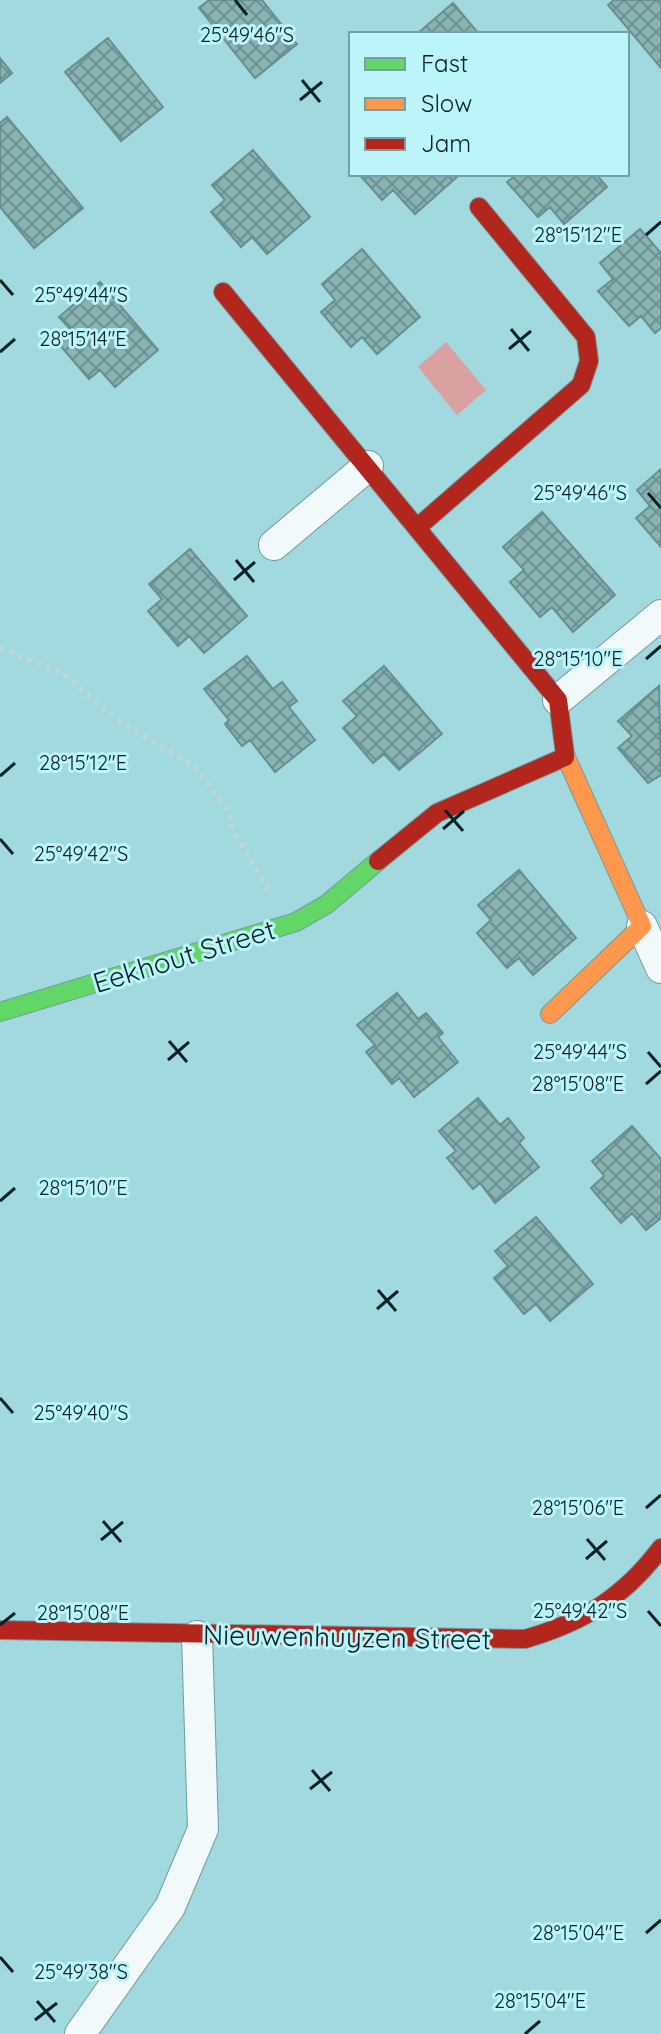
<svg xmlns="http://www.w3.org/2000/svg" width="661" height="2034" viewBox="0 0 661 2034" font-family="Quicksand,sans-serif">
  <defs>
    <pattern id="building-cross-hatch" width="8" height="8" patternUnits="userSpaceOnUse" patternTransform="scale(2)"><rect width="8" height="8" fill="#88b3b3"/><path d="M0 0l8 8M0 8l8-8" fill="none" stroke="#6d9192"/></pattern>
  </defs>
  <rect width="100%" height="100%" fill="#a2d9de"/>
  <path fill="#d9a2a0" d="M 446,342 L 486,390 L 457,415 L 418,367 Z"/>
  <path fill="url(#building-cross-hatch)" stroke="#678f90" stroke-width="2" d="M 209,0 L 262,0 L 297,44 L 255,78 L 199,8 Z
    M 614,0 L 661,0 L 661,68 L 608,5 Z
    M 453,3 L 479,34 L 417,34 Z
    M 108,38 L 163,107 L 121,141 L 65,72 Z
    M 0,58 L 12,73 L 0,83 Z
    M 7,117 L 83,208 L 34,248 L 0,207 L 0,123 Z
    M 253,150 L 310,217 L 267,254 L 252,237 L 241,247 L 211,212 L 225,200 L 212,185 Z
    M 359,174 L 454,174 L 457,177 L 415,214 L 393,190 L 382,200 Z
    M 517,174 L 596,174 L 607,187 L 564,224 L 550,207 L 538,217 L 507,182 Z
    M 640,229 L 661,253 L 661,328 L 655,333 L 641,316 L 629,326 L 598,291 L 613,279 L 600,263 Z
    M 362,249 L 420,317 L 377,354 L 362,337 L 351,347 L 321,312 L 335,300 L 322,284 Z
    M 100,282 L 158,350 L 115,387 L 100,370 L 89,379 L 59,344 L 73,332 L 59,317 Z
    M 661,469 L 661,547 L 636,518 L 650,506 L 637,490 Z
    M 542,512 L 615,595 L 573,632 L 552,607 L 540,617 L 510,582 L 524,570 L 503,547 Z
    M 190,549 L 247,616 L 204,653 L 189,636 L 178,646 L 148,611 L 162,599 L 149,584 Z
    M 247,656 L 273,689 L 282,682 L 297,701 L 289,707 L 315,740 L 275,772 L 250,740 L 242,746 L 225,724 L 229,720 L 204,689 Z
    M 384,666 L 442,734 L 399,770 L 384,754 L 373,763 L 343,728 L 357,716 L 343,701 Z
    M 659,686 L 661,775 L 648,783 L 618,748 L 632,736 L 618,721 Z
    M 519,870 L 576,938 L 533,975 L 519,958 L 507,968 L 477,933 L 491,920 L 478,905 Z
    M 397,993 L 418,1019 L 426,1013 L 443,1033 L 438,1037 L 458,1062 L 414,1097 L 399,1078 L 392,1084 L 366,1052 L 375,1045 L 357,1025 Z
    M 478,1098 L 500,1125 L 508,1118 L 524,1138 L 519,1143 L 539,1167 L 495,1203 L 480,1183 L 473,1189 L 447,1158 L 456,1151 L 439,1131 Z
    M 632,1126 L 661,1159 L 661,1218 L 646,1230 L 632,1213 L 621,1223 L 591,1188 L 604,1176 L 592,1161 Z
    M 536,1217 L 593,1284 L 550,1321 L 536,1304 L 524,1314 L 494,1278 L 508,1266 L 495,1251 Z"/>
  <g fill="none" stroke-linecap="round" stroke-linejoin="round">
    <g stroke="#739b9f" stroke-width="32">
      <path id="street" d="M 274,545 L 368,466
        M 558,700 L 661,615
        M 642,926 L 661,968
        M 80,2034 L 170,1907 L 203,1829 L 197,1636"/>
    </g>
    <g stroke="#739b9f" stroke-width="20">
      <path id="fast" d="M 0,1012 L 296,922 L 327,904 L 378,861"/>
    </g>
    <g stroke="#739b9f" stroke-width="20">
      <path id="slow" d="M 550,1014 L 642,926 L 565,755"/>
    </g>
    <g stroke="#739b9f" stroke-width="20">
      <path id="jam" d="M 223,292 L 558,700 L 565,755
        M 419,526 L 581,385 L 589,361 L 586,337 L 479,207
        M 378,861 L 437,813 L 565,757
        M 0,1630 L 525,1639 C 584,1622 624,1597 661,1548"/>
    </g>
    <path stroke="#c3d5d6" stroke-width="5" stroke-dasharray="4 6" stroke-linecap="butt" d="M 0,648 L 62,673 L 120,722 L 193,765 L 229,812 L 233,829 L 268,889"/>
    <use href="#street" stroke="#f1f9fa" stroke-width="30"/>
    <use href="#fast" stroke="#63d668" stroke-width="18"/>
    <use href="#slow" stroke="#ff974d" stroke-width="18"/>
    <use href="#jam" stroke="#b3261e" stroke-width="18"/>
  </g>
  <path fill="none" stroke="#022427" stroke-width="3" d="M 235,0 L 247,15M 302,80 L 320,102M 300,100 L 322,82M 646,235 L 661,222M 0,280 L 13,295M 511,329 L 529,351M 509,349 L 531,331M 0,352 L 15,339M 648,493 L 661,508M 236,560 L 254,582M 234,580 L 255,562M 646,659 L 661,646M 0,776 L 15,763M 445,810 L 463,831M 443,829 L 464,811M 0,839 L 13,854M 169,1041 L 187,1062M 648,1052 L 661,1067M 168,1060 L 189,1042M 646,1084 L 661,1071M 0,1201 L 15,1188M 378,1290 L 396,1311M 377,1309 L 398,1291M 0,1398 L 13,1413M 646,1508 L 661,1495M 103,1521 L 121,1542M 587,1539 L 605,1560M 101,1540 L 123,1522M 586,1559 L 607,1541M 648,1611 L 661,1626M 0,1625 L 15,1613M 312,1770 L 330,1791M 310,1789 L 332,1772M 646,1933 L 661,1920M 0,1957 L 13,1972M 37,2001 L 55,2022M 35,2020 L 57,2003M 525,2034 L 540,2021"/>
  <g text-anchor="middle" stroke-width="6" stroke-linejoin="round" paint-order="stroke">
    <g font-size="28" fill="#022427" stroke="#bcf4f9">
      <text transform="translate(184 956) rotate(-17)" y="10">Eekhout Street</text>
      <text transform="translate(347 1637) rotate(1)" y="10">Nieuwenhuyzen Street</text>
    </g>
  </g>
  <g font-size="20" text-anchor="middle" fill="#022427" stroke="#bcf4f9" stroke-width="6" stroke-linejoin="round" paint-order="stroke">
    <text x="247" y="42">25°49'46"S</text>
    <text x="578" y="242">28°15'12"E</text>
    <text x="81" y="302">25°49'44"S</text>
    <text x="83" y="346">28°15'14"E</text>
    <text x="580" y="500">25°49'46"S</text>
    <text x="578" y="666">28°15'10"E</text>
    <text x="83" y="770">28°15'12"E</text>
    <text x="81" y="861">25°49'42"S</text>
    <text x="580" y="1059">25°49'44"S</text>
    <text x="578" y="1091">28°15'08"E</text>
    <text x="83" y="1195">28°15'10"E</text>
    <text x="81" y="1420">25°49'40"S</text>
    <text x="578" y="1515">28°15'06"E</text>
    <text x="580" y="1618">25°49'42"S</text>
    <text x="83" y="1620">28°15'08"E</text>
    <text x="578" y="1940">28°15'04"E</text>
    <text x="81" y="1979">25°49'38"S</text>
    <text x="540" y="2008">28°15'04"E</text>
  </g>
  <rect x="349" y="32" width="280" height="144" fill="#bcf4f9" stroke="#72a1a5" stroke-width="2"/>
  <rect x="365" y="58" width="40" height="12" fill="#63d668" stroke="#72a1a5" stroke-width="2"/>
  <text x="421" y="72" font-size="24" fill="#022427">Fast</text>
  <rect x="365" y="98" width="40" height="12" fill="#ff974d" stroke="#72a1a5" stroke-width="2"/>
  <text x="421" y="112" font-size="24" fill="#022427">Slow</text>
  <rect x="365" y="138" width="40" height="12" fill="#b3261e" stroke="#72a1a5" stroke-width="2"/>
  <text x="421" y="152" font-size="24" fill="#022427">Jam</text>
</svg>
